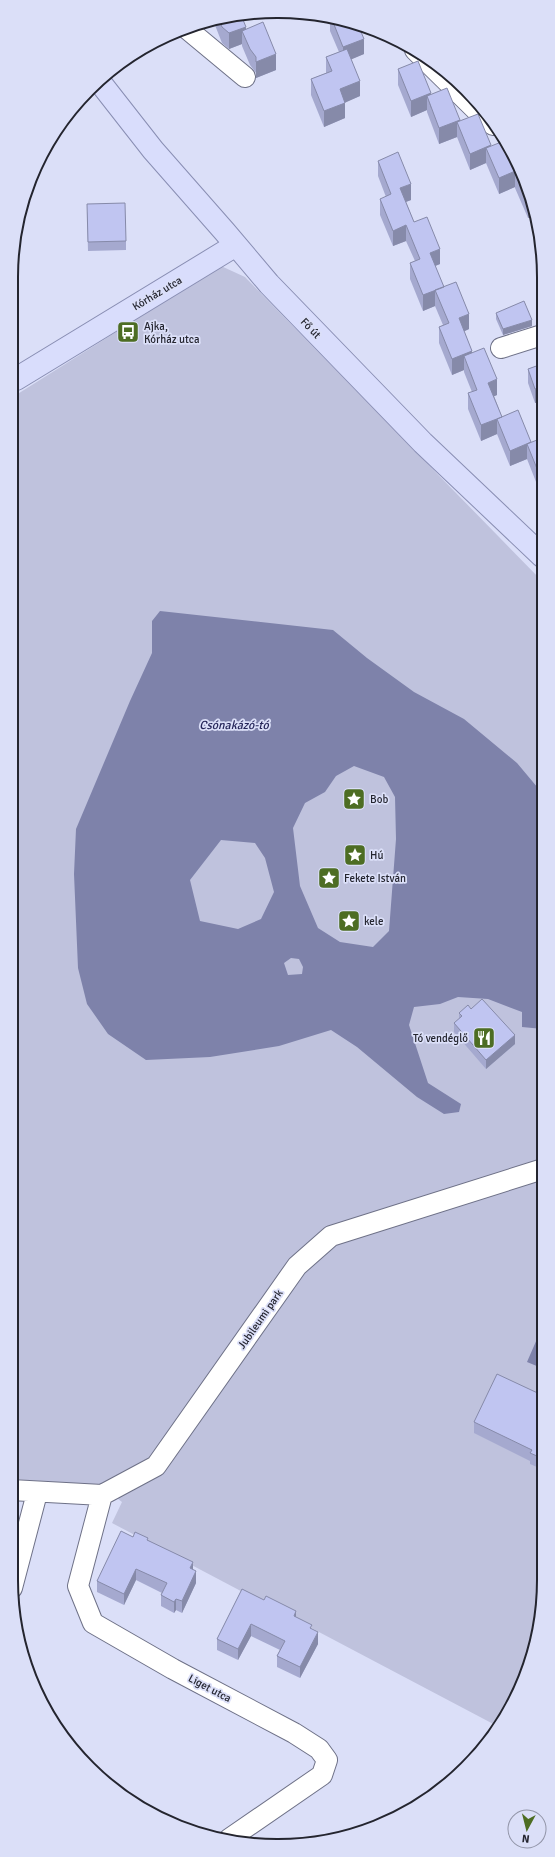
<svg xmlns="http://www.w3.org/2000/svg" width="555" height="1857" viewBox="0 0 555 1857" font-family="Signika,sans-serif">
  <rect width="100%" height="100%" fill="#dbdff8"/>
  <path fill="#bfc2dd" d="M 221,266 L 245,277 L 542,581 L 544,1579 L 539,1632 L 524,1682 L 499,1727 L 112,1523 L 122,1502 L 100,1485 L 11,1479 L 16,395 Z"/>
  <path fill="#7e82aa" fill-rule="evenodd" d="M 160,611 L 333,630 L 367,658 L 414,692 L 464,719 L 517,763 L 543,794 L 543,1029 L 522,1027 L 522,1012 L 488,999 L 458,997 L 440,1004 L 414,1007 L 409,1025 L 428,1083 L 461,1104 L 459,1112 L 444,1114 L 417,1097 L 357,1047 L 331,1030 L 279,1046 L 210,1057 L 146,1060 L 108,1034 L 87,1004 L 78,968 L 74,874 L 76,829 L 130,701 L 152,653 L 152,621 ZM 354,766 L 384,777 L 395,797 L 396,839 L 389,931 L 373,947 L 340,942 L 318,928 L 300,886 L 293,828 L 305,803 L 325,792 L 336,776 ZM 221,840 L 255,843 L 265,858 L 274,892 L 261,919 L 238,929 L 200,921 L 190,880 ZM 291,958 L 299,959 L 303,967 L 302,974 L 288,975 L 284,963 Z
    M 537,1339 L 544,1342 L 544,1369 L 527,1362 Z"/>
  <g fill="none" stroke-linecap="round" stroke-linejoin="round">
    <g stroke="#6e7187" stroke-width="22">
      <path id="minor" d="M 186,28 L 245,77
        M 415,50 L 477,111 L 493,125
        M 501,348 L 542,335
        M 11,1490 L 102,1495 L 156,1466 L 297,1266 L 331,1236 L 543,1169
        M 102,1495 L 78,1586 L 93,1623 L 173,1669 L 294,1733 L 319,1749 L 327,1760 L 322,1775 L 229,1839
        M 12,1588 L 37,1493"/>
    </g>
    <g stroke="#898eb3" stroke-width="24">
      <path id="major" d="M 99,81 L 153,150 L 225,232 L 269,284 L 423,443 L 542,556
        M 16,379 L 236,245"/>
    </g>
    <use href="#minor" stroke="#fff" stroke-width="20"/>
    <use href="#major" stroke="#d9ddfc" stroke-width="22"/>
  </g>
  <path fill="#a5a9cf" d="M 226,16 L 246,29 L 276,70 L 256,78 L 256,73 L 250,65 L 242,46 L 242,44 L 229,49 L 222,43 L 213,20 Z
    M 330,16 L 359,27 L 364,54 L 351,59 L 360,96 L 345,102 L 345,118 L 324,127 L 311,95 L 311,79 L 326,73 L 326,57 L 339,52 L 330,31 Z
    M 398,69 L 431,94 L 460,121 L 520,171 L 534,216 L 528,218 L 515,188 L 515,187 L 499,194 L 486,163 L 470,170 L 457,137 L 439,144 L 427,112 L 427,110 L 411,117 L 398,85 Z
    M 378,161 L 411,200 L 406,202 L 414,222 L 440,264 L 435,266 L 444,287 L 469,329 L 464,331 L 472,352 L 497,395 L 494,396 L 502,417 L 531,443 L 542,438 L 540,492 L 527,459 L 510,466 L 497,434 L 481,441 L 468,409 L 468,393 L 472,392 L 464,372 L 464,370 L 452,375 L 439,343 L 439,327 L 443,325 L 435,306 L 423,311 L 410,279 L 410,263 L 415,261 L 406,241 L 393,246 L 380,215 L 380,199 L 386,197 L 378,176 Z
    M 87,212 L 126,241 L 126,250 L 88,251 Z
    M 496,313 L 532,326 L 503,335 L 496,319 Z
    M 542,364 L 542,401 L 535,403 L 528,383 L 528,369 Z
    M 471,1009 L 515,1044 L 486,1069 L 454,1032 L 454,1023 L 459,1019 L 459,1013 Z
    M 544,1396 L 544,1470 L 530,1464 L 530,1461 L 474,1433 L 474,1422 Z
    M 133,1537 L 148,1540 L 193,1570 L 196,1583 L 182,1613 L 176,1610 L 174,1613 L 161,1606 L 161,1595 L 162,1593 L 136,1580 L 124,1605 L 97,1592 L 97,1581 Z
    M 242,1589 L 296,1617 L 312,1629 L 318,1644 L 300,1678 L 277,1667 L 277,1656 L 280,1650 L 251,1636 L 238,1660 L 217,1650 L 217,1639 Z"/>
  <path fill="#868aa9" d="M 246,27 L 246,39 L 242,31 L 242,44 L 229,49 L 229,33 Z
    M 364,39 L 364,54 L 343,63 L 343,47 Z
    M 276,54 L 276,70 L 256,78 L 256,62 Z
    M 360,81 L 360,96 L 340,105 L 340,89 Z
    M 431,93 L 431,108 L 427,96 L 427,110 L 411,117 L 411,101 Z
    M 345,103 L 345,118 L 324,127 L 324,111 Z
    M 460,120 L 460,130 L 457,122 L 457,137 L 439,144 L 439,128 Z
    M 491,145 L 491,158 L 486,148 L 486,163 L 470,170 L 470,154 Z
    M 520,169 L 520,183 L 515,173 L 515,187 L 499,194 L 499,178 Z
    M 411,184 L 411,200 L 400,204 L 400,188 Z
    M 529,202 L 534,216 L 528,218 L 528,203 Z
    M 406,225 L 406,241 L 393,246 L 393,231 Z
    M 440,249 L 440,264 L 430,268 L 430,253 Z
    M 444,287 L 435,290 L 435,306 L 423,311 L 423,295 Z
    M 469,314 L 469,329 L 459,334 L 459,318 Z
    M 532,320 L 532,326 L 503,335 L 503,329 Z
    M 472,351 L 472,366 L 464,356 L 464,370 L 452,375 L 452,359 Z
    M 497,379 L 497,395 L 488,399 L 488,383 Z
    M 542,387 L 542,401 L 535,403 L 535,389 Z
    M 497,419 L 497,434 L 481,441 L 481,425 Z
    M 531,442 L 531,453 L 527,444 L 527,459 L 510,466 L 510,451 Z
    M 542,475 L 542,491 L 540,492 L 540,476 Z
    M 515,1035 L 515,1044 L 486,1069 L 486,1060 Z
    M 193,1562 L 193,1573 L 190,1568 Z
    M 136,1569 L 136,1580 L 124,1605 L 124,1594 Z
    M 196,1571 L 196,1583 L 182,1613 L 182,1601 Z
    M 176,1599 L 176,1610 L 174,1613 L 174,1602 Z
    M 296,1611 L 296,1622 L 294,1616 Z
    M 251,1624 L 251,1636 L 238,1660 L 238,1649 Z
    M 318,1632 L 318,1644 L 300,1678 L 300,1667 Z"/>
  <path fill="#c0c5f1" stroke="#868aa9" d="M 241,15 L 246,27 L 229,33 L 222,27 L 218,18 L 226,16 Z
    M 331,17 L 359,27 L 364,39 L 343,47 Z
    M 263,22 L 276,54 L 256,62 L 256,57 L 250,49 L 242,31 Z
    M 347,49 L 360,81 L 340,89 L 345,103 L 324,111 L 311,79 L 332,71 L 326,57 Z
    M 418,61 L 431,93 L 411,101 L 398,69 Z
    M 447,88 L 460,120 L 439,128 L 427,96 Z
    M 478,114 L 491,145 L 470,154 L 457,122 Z
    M 504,141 L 514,156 L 520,169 L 499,178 L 486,148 Z
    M 398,152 L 411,184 L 400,188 L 414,222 L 427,217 L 440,249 L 430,253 L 444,287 L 423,295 L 410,263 L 420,259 L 406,225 L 393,231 L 380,199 L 391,194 L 378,161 Z
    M 520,171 L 529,202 L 528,203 L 515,173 Z
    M 125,203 L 126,241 L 88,242 L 87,204 Z
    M 456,282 L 469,314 L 459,318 L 472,351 L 452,359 L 439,327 L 449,323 L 435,290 Z
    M 524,301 L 532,320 L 503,329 L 496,313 Z
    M 484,348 L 497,379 L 488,383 L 502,417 L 481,425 L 468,393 L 477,390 L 464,356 Z
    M 542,364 L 542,387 L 535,389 L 528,369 Z
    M 518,410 L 531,442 L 510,451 L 497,419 Z
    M 542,438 L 542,475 L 540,476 L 527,444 Z
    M 482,999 L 515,1035 L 486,1060 L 454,1023 L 462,1016 L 459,1013 L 468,1005 L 471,1009 Z
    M 497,1374 L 544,1396 L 544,1459 L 530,1453 L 532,1450 L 474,1422 Z
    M 121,1531 L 133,1537 L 135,1532 L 148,1538 L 147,1540 L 193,1562 L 190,1568 L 196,1571 L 182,1601 L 176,1599 L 174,1602 L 161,1595 L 167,1583 L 136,1569 L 124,1594 L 97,1581 Z
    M 242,1589 L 264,1600 L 266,1596 L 296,1611 L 294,1616 L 312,1625 L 310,1628 L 318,1632 L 300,1667 L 277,1656 L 285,1641 L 251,1624 L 238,1649 L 217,1639 Z"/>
  <defs>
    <g id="bus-square" transform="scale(1.15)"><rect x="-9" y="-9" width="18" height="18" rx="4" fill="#4d6d23" stroke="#dbdff8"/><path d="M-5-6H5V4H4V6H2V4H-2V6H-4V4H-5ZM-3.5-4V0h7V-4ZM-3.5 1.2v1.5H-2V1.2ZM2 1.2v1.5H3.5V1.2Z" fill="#fff"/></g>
    <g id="sight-square" transform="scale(1.15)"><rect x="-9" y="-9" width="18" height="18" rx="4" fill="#4d6d23" stroke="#dbdff8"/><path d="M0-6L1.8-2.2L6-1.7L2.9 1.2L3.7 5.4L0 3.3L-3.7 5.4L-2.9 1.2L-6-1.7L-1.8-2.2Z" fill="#fff"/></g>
    <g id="restaurant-square" transform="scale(1.15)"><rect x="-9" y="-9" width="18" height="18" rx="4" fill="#4d6d23" stroke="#dbdff8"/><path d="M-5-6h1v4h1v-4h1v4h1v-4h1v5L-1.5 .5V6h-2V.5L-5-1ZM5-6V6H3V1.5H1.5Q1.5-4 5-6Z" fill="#fff"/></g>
  </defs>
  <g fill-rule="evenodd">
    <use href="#bus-square" x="128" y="332"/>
    <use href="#sight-square" x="354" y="799"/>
    <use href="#sight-square" x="355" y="855"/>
    <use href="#sight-square" x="329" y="878"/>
    <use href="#sight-square" x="349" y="921"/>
    <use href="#restaurant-square" x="484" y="1038"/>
  </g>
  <g text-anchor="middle" stroke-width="3.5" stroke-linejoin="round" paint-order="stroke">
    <g font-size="11" fill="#24252f" stroke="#dbdff8">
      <text transform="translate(157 293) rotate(-31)" y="4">Kórház utca</text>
      <text transform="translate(311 328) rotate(46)" y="4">Fő út</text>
      <text transform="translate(260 1319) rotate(-55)" y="4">Jubileumi park</text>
      <text transform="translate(210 1688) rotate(28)" y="4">Liget utca</text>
    </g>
    <g font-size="11" fill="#24252f" stroke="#dbdff8" text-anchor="start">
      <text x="144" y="330">Ajka,<tspan x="144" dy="13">Kórház utca</tspan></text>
      <text x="370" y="803">Bob</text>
      <text x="370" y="859">Hú</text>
      <text x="344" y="882">Fekete István</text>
      <text x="364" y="925">kele</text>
      <text x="468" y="1042" text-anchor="end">Tó vendéglő</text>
    </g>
    <g font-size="12" font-style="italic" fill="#252559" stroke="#dbdff8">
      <text x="234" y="729">Csónakázó-tó</text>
    </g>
  </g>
  <path d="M0 0H555V1857H0ZM277 18H278A259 259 0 0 1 537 277V1580A259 259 0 0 1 278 1839H277A259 259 0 0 1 18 1580V277A259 259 0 0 1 277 18Z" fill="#dbdff8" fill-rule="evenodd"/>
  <path fill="none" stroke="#24252f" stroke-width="2" d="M277 18H278A259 259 0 0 1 537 277V1580A259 259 0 0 1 278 1839H277A259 259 0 0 1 18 1580V277A259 259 0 0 1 277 18Z"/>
  <g transform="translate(527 1829) rotate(187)"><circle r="19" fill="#dbdff8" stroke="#9295a8"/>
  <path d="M0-3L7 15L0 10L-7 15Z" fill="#4d6d23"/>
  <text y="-6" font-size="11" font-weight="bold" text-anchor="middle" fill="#24252f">N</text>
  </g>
</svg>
